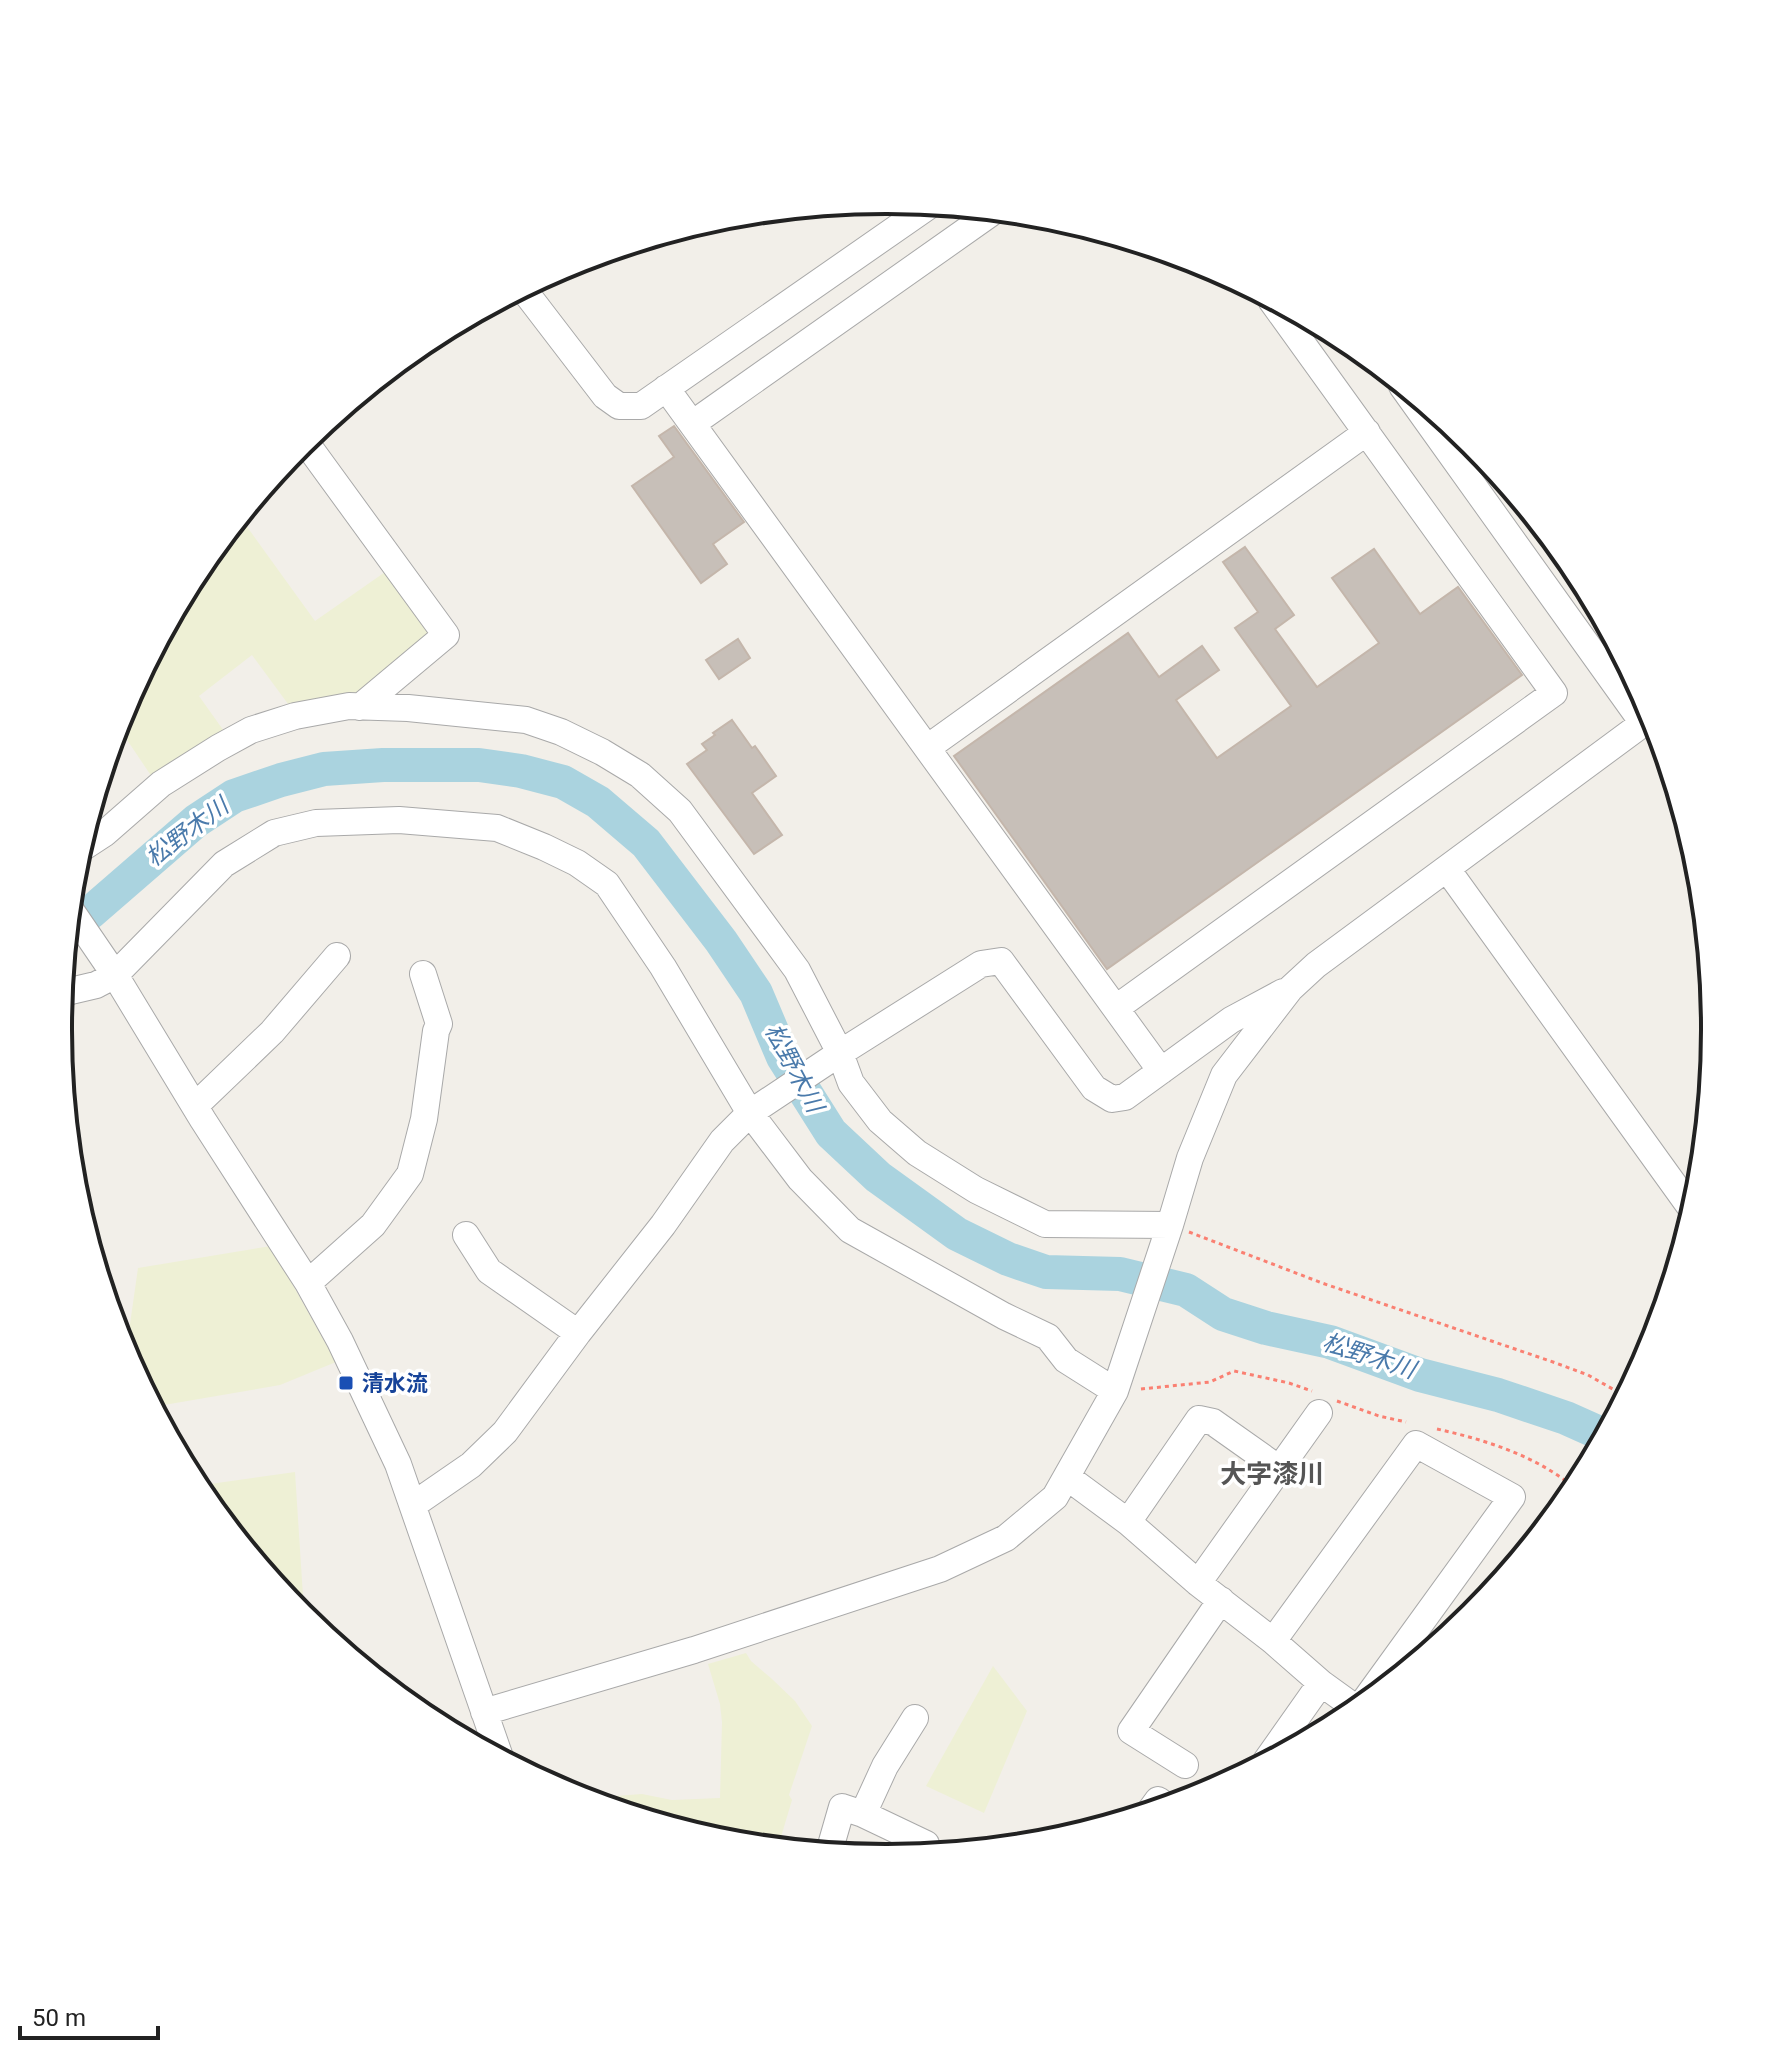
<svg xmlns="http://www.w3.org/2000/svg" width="1773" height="2058" viewBox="0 0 1773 2058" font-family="Roboto,'Noto Sans JP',sans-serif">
  <rect width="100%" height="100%" fill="#f2efe9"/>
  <path fill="#eef0d5" d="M 240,517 L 315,621 L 388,570 L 433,631 L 357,698 L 291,708 L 252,655 L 199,696 L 226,734 L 154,780 L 117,725 L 121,712 L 198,568 Z
    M 271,1246 L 336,1362 L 280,1385 L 158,1406 L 156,1412 L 130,1363 L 130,1324 L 138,1268 Z
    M 295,1472 L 303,1596 L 286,1597 L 196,1486 Z
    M 746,1653 L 751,1661 L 772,1679 L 795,1701 L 812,1726 L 789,1795 L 792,1800 L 778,1847 L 724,1841 L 614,1808 L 615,1796 L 642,1794 L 672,1800 L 720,1798 L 722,1722 L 720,1704 L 708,1664 Z
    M 993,1666 L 1027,1711 L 984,1813 L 926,1786 Z"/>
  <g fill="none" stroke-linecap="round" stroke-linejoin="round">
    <path stroke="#aad3df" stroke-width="34" d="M 68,927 L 91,912 L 196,821 L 234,796 L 281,780 L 324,769 L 383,765 L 479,765 L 521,771 L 563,782 L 598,802 L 646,843 L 721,941 L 756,993 L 783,1057 L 831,1133 L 878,1177 L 957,1234 L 1008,1259 L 1046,1272 L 1120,1274 L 1186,1290 L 1223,1314 L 1266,1328 L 1330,1342 L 1420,1375 L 1498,1395 L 1566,1418 L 1604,1435"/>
  </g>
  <path fill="#c7bfb8" stroke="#c4b6ab" stroke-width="2" d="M 674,426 L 744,522 L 713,544 L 727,564 L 701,583 L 632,486 L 674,457 L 659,436 Z
    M 1245,547 L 1294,615 L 1275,629 L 1317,687 L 1379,643 L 1332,578 L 1374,549 L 1420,614 L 1458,587 L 1522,675 L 1107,969 L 954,756 L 1128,633 L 1159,677 L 1202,646 L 1219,670 L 1176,700 L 1217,758 L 1291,706 L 1235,628 L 1258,612 L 1223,562 Z
    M 738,639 L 750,658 L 719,679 L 706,660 Z
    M 732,720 L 752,748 L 755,746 L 776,776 L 752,793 L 782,835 L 754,854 L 687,764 L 707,750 L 702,744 L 715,735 L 713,733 Z"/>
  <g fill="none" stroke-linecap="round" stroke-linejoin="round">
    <g stroke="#a9a9a9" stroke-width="28">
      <path id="minor" d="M 523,289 L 605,396 L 619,406 L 641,406 L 930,205
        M 1402,386 L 1643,723
        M 666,388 L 1161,1071
        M 692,424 L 994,211
        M 304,440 L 446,635 L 360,707
        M 927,748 L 1367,432
        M 79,850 L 105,833 L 161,784 L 218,748 L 251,730 L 295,716 L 349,706 L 408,708 L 526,720 L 561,732 L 602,752 L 640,775 L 680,811 L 797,970 L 840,1053 L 851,1083 L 880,1121 L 917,1153 L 976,1190 L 1045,1224 L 1170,1225
        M 1447,869 L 1693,1211
        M 70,909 L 115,975 L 203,1120 L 308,1283 L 340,1341 L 398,1464 L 500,1757
        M 62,993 L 96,985 L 115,975 L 224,864 L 274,833 L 316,823 L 399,820 L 497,828 L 544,847 L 577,863 L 607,884 L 663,967 L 750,1113 L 800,1179 L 850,1230 L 1004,1316 L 1048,1337 L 1066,1360 L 1115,1391
        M 1116,1008 L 1554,693 L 1271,300
        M 195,1106 L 272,1032 L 337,956
        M 466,1235 L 489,1271 L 578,1333
        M 308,1283 L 373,1225 L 410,1174 L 424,1119 L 436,1031 L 439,1024 L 423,974
        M 1067,1477 L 1128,1522 L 1198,1583 L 1273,1641 L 1321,1683 L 1357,1709
        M 413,1505 L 471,1465 L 505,1432 L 578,1333 L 663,1225 L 722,1141 L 750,1113 L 840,1053 L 981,964 L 1001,961 L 1094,1088 L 1112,1099 L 1125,1097 L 1231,1020 L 1283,992
        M 1128,1522 L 1199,1419 L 1213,1422 L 1278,1468
        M 1198,1583 L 1319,1413
        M 1273,1641 L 1416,1444 L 1512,1497 L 1360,1707
        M 484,1712 L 694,1650 L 940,1569 L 1006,1538 L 1055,1497 L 1115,1391 L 1170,1225 L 1190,1158 L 1224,1075 L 1290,989 L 1316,965 L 1653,716
        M 1266,1761 L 1321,1683
        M 1185,1765 L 1131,1731 L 1221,1600
        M 1150,1811 L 1158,1800 L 1166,1806
        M 863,1814 L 885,1766 L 915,1718
        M 829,1852 L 842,1807 L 863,1814 L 926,1844"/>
    </g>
    <path stroke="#fa8072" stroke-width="3" stroke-dasharray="4 4" stroke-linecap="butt" d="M 1189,1232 L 1322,1283 L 1553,1362 L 1588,1375 L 1625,1396
      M 1141,1389 L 1210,1382 L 1234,1371 L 1289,1383 L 1312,1391
      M 1337,1401 L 1379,1416 L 1406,1422
      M 1437,1429 C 1486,1440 1537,1456 1576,1489"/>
    <use href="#minor" stroke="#fff" stroke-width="26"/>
  </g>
  <rect fill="#1a4fb4" stroke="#fff" stroke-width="3" x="338" y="1375" width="16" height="16" rx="4"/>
  <g text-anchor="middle" stroke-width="7" stroke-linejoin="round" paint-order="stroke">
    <g font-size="22" font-weight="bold" fill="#164399" stroke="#fff" text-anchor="start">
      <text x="362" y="1391">清水流</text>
    </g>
    <g font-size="24" font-style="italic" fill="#4a7aab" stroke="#fff">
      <text transform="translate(187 832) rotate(-37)" y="8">松野木川</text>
      <text transform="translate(794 1068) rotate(62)" y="8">松野木川</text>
      <text transform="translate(1369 1356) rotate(18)" y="8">松野木川</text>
    </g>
    <g font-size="26" font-weight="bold" fill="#555" stroke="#fff">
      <text x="1272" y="1483">大字漆川</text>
    </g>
  </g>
  <path d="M0 0H1773V2058H0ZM886 214H887A814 814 0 0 1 1701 1028V1030A814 814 0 0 1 887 1844H886A814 814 0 0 1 72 1030V1028A814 814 0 0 1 886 214Z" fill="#fff" fill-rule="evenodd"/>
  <path fill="none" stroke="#222" stroke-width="4" d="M886 214H887A814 814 0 0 1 1701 1028V1030A814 814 0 0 1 887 1844H886A814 814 0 0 1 72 1030V1028A814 814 0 0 1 886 214Z"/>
  <path d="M20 2026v12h138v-12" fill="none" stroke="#222222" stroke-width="4"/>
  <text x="32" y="2026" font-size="24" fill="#222222" stroke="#ffffff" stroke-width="6" paint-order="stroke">50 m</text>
</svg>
